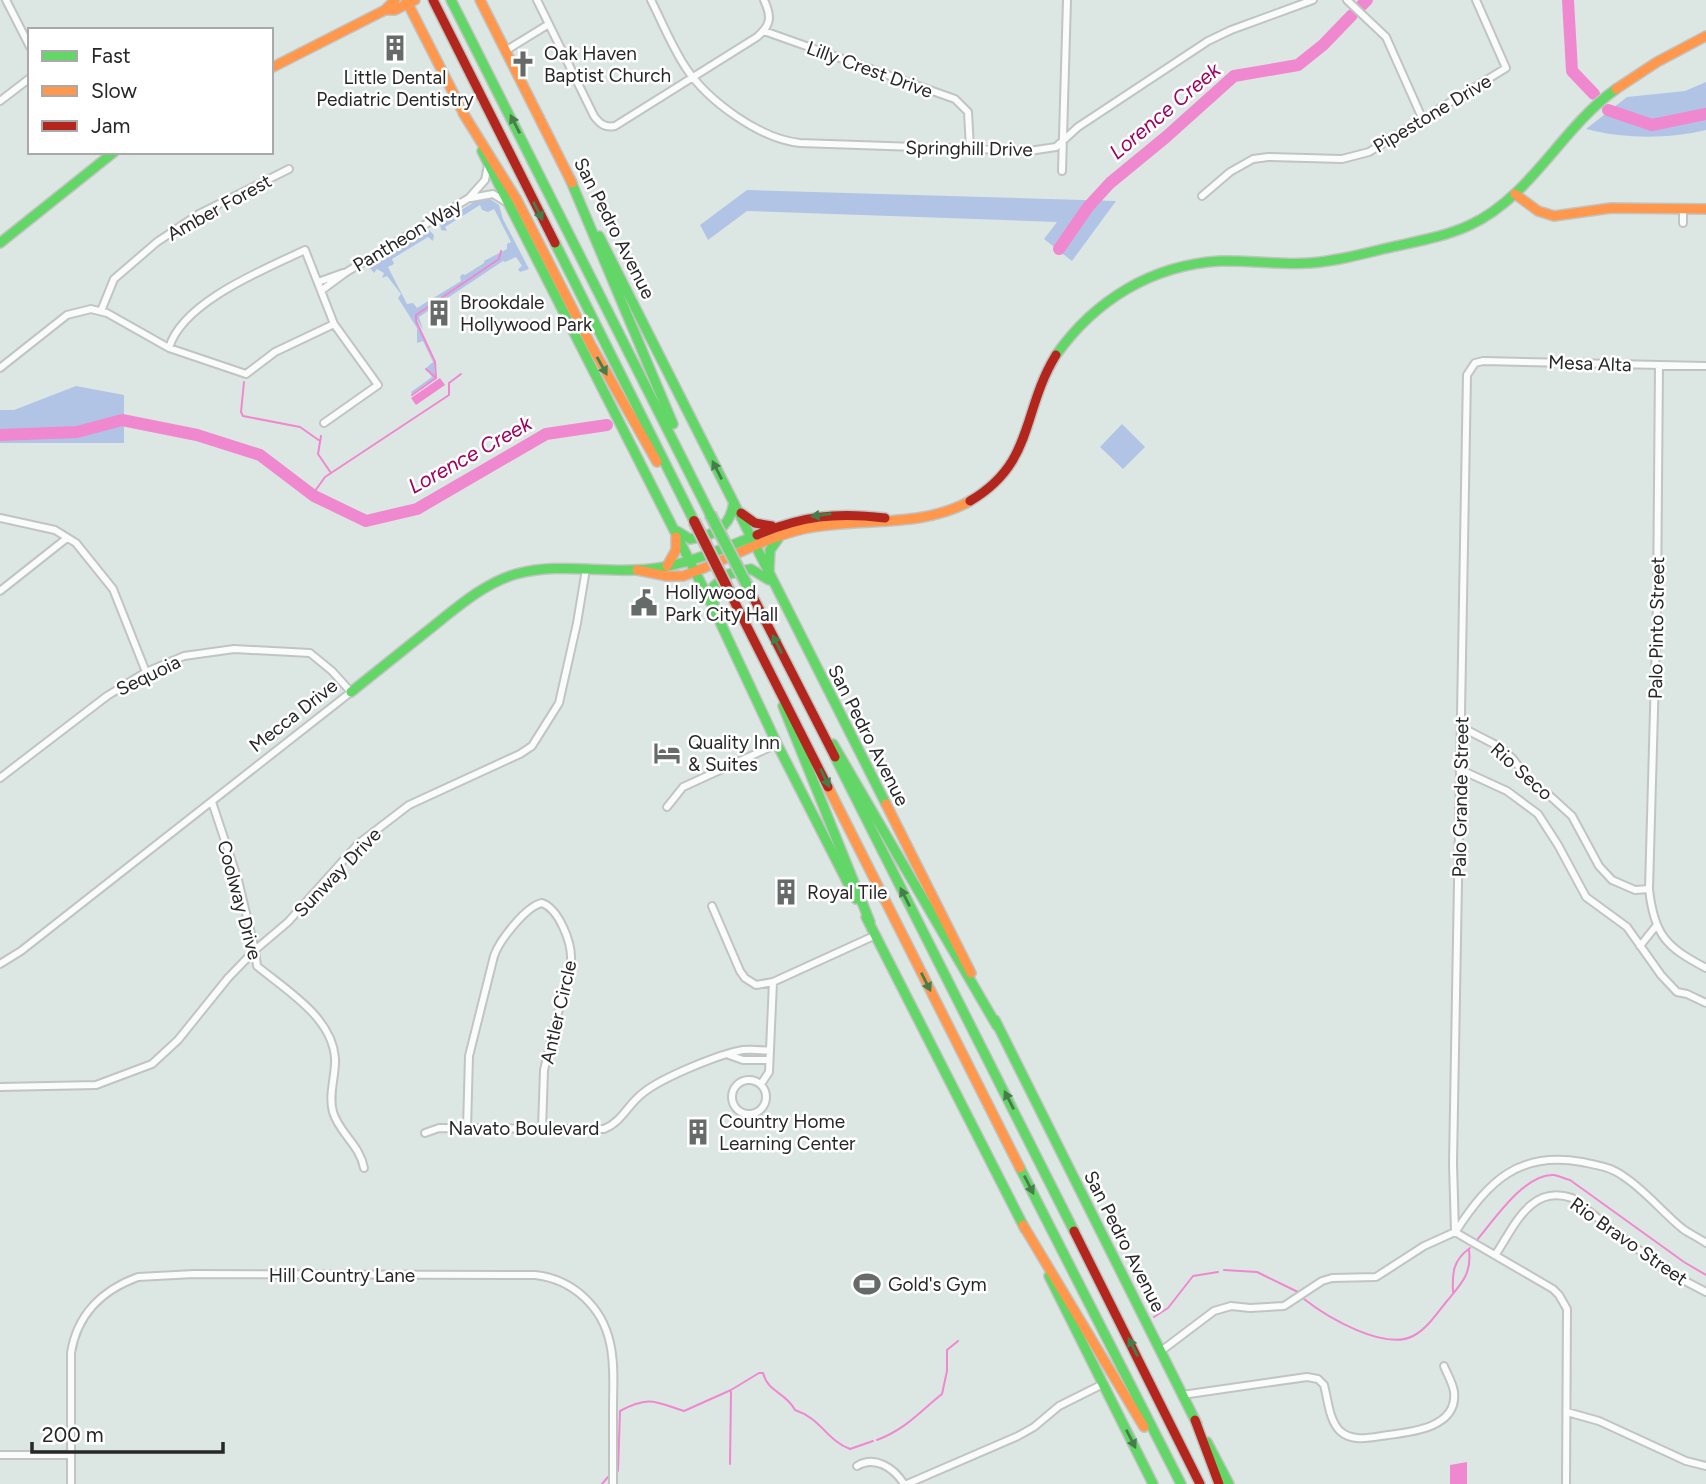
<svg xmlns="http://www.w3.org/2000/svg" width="1706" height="1484" viewBox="0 0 1706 1484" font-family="Figtree,sans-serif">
  <rect width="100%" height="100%" fill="#dce7e3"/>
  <path fill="#b1c4e6" d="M 1706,82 L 1706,130 C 1668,139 1624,139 1586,129 L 1627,97 L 1685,91 Z
    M 747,190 L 1116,201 L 1072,261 L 1044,239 L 1057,222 L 747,211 L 708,240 L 700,225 Z
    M 479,199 L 480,201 L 490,199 L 499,205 L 503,219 L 529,269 L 520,272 L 518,269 L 522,266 L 516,257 L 505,262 L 503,261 L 419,317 L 423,330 L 417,320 L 416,314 L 416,321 L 434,363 L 435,378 L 412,394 L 411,392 L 432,377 L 426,368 L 433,362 L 423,341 L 417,343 L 417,328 L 398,298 L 401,294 L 387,276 L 382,278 L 384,273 L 377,269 L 374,273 L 370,268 L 371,265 L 429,230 L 434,235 L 433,241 L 428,237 L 392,259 L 394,264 L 388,267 L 407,304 L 413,303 L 417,308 L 461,281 L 460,276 L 463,274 L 465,275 L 484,263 L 484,261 L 507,249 L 507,244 L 511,242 L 494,209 L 488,212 L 482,210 L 480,205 L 445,227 L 447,231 L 441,230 L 440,223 Z
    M 76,386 L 124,395 L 124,443 L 0,443 L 0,410 L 14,410 Z
    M 1122,424 L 1145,447 L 1123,469 L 1100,447 Z"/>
  <path fill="#f088cf" d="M 440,378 L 445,385 L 416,405 L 411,398 Z
    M 1467,1462 L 1467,1484 L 1450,1484 L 1450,1465 Z"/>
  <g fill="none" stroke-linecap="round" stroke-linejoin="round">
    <path stroke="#f088cf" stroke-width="2" d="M 426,369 L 435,377
      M 244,382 L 241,412 L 243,416 L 300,427 L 320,441
      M 412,395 L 436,378 L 435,362 L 416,321 L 416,315 L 499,259 L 501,251
      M 321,436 L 318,454 L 331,473
      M 314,496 L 315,491 L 325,477 L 449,395 L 449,383 L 461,374
      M 1477,1240 C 1494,1220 1525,1173 1554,1175 C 1560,1176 1565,1179 1570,1180 L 1684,1262 L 1706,1275
      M 1224,1270 L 1257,1272 L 1298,1292
      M 1453,1292 C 1452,1273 1453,1260 1470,1248
      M 1304,1299 C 1327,1317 1384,1351 1413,1336 C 1427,1329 1437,1313 1447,1301 C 1461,1284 1472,1274 1469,1250
      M 1154,1317 L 1168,1308 L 1193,1276 L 1218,1272
      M 877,1440 C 906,1429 918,1413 942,1394 L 947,1371 L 947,1350 L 958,1341
      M 730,1464 L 731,1392
      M 618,1471 L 620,1411 C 649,1395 656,1402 684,1411 L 731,1390 L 759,1373 L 763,1373 C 769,1394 785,1391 795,1410 C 822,1419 825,1439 850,1449 L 873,1441
      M 602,1484 L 608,1477"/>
    <path stroke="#f088cf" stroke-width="12" d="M 1568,0 L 1572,71 L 1594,94
      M 1362,5 L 1367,0
      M 1608,110 L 1652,125 L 1706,114
      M 1059,249 L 1088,207 L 1110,183 L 1166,137 L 1234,76 L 1298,65 L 1323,45 L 1352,15
      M 0,435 L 77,432 L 122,420 L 197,435 L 260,455 L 314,496 L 366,521 L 417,509 L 546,434 L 607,425"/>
    <g stroke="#c2c4c2" stroke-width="10">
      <path id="street" d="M 6,0 L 30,47
        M 537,0 L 594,116 C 600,124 605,128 615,126 L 757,37 C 771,25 772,17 764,0
        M 651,0 C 662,22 672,47 686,68 C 708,101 760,139 800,143 L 1029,151 L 1056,147 L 1078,127 L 1208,41 L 1231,30 L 1313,0
        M 1347,0 L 1386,37 L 1423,120
        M 764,31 L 955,99 L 968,112 L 970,149
        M 505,51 L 549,24
        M 0,101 L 30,78
        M 1062,171 L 1067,0
        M 1202,196 L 1230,172 L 1253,159 L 1268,157 L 1342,159 L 1369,152 L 1506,68 L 1476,0
        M 471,198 L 493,194 L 506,202
        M 1683,209 L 1683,223
        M 318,282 L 343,273
        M 322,290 L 345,273 L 469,198 L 485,180 L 488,165
        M 101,311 L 114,279 L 157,242 L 199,214 L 289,169
        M 169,348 C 182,302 265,269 305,250 L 334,324 L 378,385 L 324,423
        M 1659,366 L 1657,603 L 1649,889 C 1654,935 1666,947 1706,968
        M 0,368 L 67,315 L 91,309 L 107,313 L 169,348 L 246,374 L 275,352 L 334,324
        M 0,518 L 55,530 L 76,543 L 113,589 L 146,672
        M 0,591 L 67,538
        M 1461,727 L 1500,747 L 1513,759 L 1534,787 L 1549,795 L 1572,816 L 1599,866 L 1612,880 L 1635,890 L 1649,889
        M 1459,769 L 1507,791 L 1538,814 L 1558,845 L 1586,897 L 1627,927 L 1661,975 L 1677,992 L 1687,994 L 1706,1003
        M 0,778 L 107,696 L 146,672 L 184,656 L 234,649 L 310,653 L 332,671 L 351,692 L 21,951 L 0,964
        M 212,802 L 238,880 L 255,950 L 257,966 C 286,990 332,1017 335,1058 C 336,1075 328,1095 333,1112 C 339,1133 360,1145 364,1168
        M 667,807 L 683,787 L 777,744
        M 712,906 L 740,971 L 745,978 L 756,985 L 773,982 L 876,935
        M 1640,946 L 1656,926
        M 729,1055 L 743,1060 L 769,1060
        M732 1097a17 17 0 1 1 34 0a17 17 0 1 1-34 0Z
        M 761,1084 L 769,1072 L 773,982
        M 0,1087 L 96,1085 L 152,1064 L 178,1040 L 228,978 L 255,950 L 288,922 L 358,844 L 409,805 L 520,754 L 532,746 L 559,703 L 577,623 L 586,569
        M 467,1128 L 469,1056 L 494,956 C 499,941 526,906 542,903 C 559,909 572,943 571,960 L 544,1070 L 542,1129
        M 425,1133 L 439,1128 L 604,1129 C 622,1122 628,1104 643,1093 C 661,1078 719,1054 743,1050 C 751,1049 761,1050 770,1051
        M 1456,1231 C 1489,1181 1518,1151 1582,1162 C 1596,1165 1611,1167 1623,1176 C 1645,1190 1662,1212 1683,1229 C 1690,1234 1699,1238 1706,1243
        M 1455,1232 L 1453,1164 L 1467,375 L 1475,363 L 1483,361 L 1706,366
        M 1455,1232 L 1553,1289 L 1559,1295 L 1567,1309 L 1566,1484
        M 1496,1254 C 1515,1225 1531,1184 1572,1198 L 1666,1271 L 1706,1292
        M 1161,1351 L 1214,1311 L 1231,1306 L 1250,1308 L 1284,1306 L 1322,1281 L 1332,1278 L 1376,1277 L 1424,1246 L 1455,1232
        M 1182,1395 L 1307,1377 L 1318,1379 L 1324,1385 C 1328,1400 1329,1420 1340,1431 C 1353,1443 1373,1437 1388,1435 C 1413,1432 1458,1427 1454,1392 C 1453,1383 1447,1374 1444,1366
        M 1567,1412 L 1599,1421 L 1686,1461 L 1706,1466
        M 0,1455 L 71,1455
        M 857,1466 C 875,1455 894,1468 904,1484
        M 71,1484 L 71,1353 C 77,1315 102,1290 138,1277 L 194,1274 L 535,1275 C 572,1279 602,1306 610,1343 C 615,1364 613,1387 613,1408 C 613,1433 613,1459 613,1484
        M 907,1484 L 1018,1436 L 1034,1427 L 1059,1406 L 1103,1384"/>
    </g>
    <g stroke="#c2c4c2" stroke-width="12">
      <path id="fast" d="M 451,0 L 710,514
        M 482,151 L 713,607 L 777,744 L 856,899
        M 570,179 L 673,424
        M 599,236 L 886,804
        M 0,243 L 114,152
        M 555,243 L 694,521
        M 1056,355 C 1095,300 1152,265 1220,261 C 1250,260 1280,265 1310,263 C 1335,261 1359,255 1383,249 C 1412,242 1442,238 1470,225 C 1532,196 1561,128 1616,89
        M 677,531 L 690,539 C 712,536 729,529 733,506
        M 769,571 L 770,550 L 778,539
        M 714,603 L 714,586 L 729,574 L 751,569 L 769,580
        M 351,692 C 376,672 401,652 426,632 C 454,610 482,584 516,574 C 560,562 605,574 650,569 C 687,565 722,549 757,535
        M 783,706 L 870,922
        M 833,744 L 997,1026
        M 835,757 L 1074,1231
        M 866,917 L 1025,1229
        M 995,1020 L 1197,1424
        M 1020,1168 L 1181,1484
        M 1049,1276 L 1153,1484
        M 1207,1442 L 1229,1484"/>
    </g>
    <g stroke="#c2c4c2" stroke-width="12">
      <path id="slow" d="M 406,0 L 465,116
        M 480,0 L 572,183
        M 385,10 L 395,10 L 415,0
        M 271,68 L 385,10 L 395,0
        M 1616,89 L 1657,62 L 1706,36
        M 463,113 L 517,200 L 592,347 L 657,462
        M 1515,194 L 1538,211 L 1554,216 L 1611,208 L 1706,209
        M 667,566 L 676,550 L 676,537
        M 637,570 L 667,576 L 683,576 C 723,562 761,539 803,529 C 857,517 921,529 970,501
        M 828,787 L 1020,1168
        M 886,804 L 971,973
        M 1023,1225 L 1144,1427"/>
    </g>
    <g stroke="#c2c4c2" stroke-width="12">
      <path id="jam" d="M 433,0 L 555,243
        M 970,501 C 1035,463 1021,412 1056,355
        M 741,513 L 755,523 L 772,526
        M 757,535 C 802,516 836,512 885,518
        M 748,587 L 835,757
        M 731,595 L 828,787
        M 1074,1231 L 1200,1484
        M 1195,1420 L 1219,1484"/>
    </g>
    <use href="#street" stroke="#fafbfb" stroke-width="6"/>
    <use href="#fast" stroke="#63d668" stroke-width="9"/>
    <use href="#slow" stroke="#ff974d" stroke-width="9"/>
    <use href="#jam" stroke="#b3261e" stroke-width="9"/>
    <g stroke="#bfc3c1" stroke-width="14" stroke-linecap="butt">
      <path id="fast-bridge" d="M 710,514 L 748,587"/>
    </g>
    <g stroke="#bfc3c1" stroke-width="14" stroke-linecap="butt">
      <path id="jam-bridge" d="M 694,521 L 731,595"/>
    </g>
    <use href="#fast-bridge" stroke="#63d668" stroke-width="10"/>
    <use href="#jam-bridge" stroke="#b3261e" stroke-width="10"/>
  </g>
  <defs><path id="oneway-solid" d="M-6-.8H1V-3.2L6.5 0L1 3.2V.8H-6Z" transform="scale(1.75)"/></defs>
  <g fill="#457e48">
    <use href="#oneway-solid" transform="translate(515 124) rotate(-117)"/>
    <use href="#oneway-solid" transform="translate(538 211) rotate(63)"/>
    <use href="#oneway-solid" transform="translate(602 366) rotate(61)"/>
    <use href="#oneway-solid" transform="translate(717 470) rotate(-117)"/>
    <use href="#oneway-solid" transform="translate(821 515) rotate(172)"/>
    <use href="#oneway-solid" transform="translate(777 644) rotate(-117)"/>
    <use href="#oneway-solid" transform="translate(825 778) rotate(64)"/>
    <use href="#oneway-solid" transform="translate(905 897) rotate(-117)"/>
    <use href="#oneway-solid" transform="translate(926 982) rotate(63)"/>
    <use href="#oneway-solid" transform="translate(1009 1100) rotate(-117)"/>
    <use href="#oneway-solid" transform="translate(1029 1185) rotate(63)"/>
    <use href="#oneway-solid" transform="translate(1133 1347) rotate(-117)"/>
    <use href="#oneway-solid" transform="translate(1131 1439) rotate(63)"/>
  </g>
  <defs>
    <g id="building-bare" transform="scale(2.1)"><path d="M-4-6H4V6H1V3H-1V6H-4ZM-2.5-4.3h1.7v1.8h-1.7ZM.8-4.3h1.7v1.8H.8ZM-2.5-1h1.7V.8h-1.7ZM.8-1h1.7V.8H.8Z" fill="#666a69" stroke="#fff" stroke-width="2.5" paint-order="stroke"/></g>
    <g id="church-bare" transform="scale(2.1)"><path d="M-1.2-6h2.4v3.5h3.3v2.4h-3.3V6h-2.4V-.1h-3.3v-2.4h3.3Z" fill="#666a69" stroke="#fff" stroke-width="2.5" paint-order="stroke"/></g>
    <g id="civic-bare" transform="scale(2.1)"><path d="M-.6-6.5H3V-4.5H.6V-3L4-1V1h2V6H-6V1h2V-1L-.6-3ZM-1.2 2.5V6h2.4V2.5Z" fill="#666a69" stroke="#fff" stroke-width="2.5" paint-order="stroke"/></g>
    <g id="hotel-bare" transform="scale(2.1)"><path d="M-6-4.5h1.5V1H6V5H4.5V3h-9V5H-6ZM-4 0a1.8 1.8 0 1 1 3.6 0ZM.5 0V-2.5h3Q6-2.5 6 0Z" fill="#666a69" stroke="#fff" stroke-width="2.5" paint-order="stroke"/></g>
    <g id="stadium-bare" transform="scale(2.1)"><path d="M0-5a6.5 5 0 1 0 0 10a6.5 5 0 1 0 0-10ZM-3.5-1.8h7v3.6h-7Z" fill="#666a69" stroke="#fff" stroke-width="2.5" paint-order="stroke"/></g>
  </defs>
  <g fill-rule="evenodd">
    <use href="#building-bare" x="395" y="48"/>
    <use href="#church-bare" x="523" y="64"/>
    <use href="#building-bare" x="439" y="313"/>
    <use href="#civic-bare" x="644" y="603"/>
    <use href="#hotel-bare" x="667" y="753"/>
    <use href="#building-bare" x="786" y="892"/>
    <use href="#building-bare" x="698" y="1132"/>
    <use href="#stadium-bare" x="867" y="1284"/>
  </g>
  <g text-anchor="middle" stroke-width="5" stroke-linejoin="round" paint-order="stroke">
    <g font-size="19" fill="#272727" stroke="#fff" text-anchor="start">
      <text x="544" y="60">Oak Haven<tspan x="544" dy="22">Baptist Church</tspan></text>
      <text x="395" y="84" text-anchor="middle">Little Dental<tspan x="395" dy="22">Pediatric Dentistry</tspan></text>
      <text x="460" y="309">Brookdale<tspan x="460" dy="22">Hollywood Park</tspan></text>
      <text x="665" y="599">Hollywood<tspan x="665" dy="22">Park City Hall</tspan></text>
      <text x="688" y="749">Quality Inn<tspan x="688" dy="22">&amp; Suites</tspan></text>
      <text x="807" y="899">Royal Tile</text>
      <text x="719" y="1128">Country Home<tspan x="719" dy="22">Learning Center</tspan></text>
      <text x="888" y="1291">Gold's Gym</text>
    </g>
    <g font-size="19" fill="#272727" stroke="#fff">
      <text transform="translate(870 69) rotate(20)" y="7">Lilly Crest Drive</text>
      <text transform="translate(1432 113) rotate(-31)" y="7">Pipestone Drive</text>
      <text transform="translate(969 148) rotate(1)" y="7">Springhill Drive</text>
      <text transform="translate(219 207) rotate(-29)" y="7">Amber Forest</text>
      <text transform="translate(615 228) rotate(63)" y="7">San Pedro Avenue</text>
      <text transform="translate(407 235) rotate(-31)" y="7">Pantheon Way</text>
      <text transform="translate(1590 363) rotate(2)" y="7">Mesa Alta</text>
      <text transform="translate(1656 628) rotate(-89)" y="7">Palo Pinto Street</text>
      <text transform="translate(148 675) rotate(-26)" y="7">Sequoia</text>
      <text transform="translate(293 715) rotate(-38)" y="7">Mecca Drive</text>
      <text transform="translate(869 735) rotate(63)" y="7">San Pedro Avenue</text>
      <text transform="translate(1522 771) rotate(42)" y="7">Rio Seco</text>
      <text transform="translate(1460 797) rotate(-89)" y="7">Palo Grande Street</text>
      <text transform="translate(337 872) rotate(-46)" y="7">Sunway Drive</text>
      <text transform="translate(240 900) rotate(75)" y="7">Coolway Drive</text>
      <text transform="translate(558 1012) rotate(-77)" y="7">Antler Circle</text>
      <text x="524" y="1135">Navato Boulevard</text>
      <text transform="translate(1125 1241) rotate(63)" y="7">San Pedro Avenue</text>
      <text transform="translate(1629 1241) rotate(35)" y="7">Rio Bravo Street</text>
      <text x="342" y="1282">Hill Country Lane</text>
    </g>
    <g font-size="21" font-style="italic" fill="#a10260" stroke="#fff">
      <text transform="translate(1165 111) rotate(-40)" y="7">Lorence Creek</text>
      <text transform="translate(470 455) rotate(-29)" y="7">Lorence Creek</text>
    </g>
  </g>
  <rect x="28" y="28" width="245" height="126" fill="#ffffff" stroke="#a9a9a9" stroke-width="2"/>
  <rect x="42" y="51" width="35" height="10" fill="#63d668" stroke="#a9a9a9" stroke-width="2"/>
  <text x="91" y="63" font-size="21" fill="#272727">Fast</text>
  <rect x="42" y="86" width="35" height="10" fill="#ff974d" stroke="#a9a9a9" stroke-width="2"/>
  <text x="91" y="98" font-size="21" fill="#272727">Slow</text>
  <rect x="42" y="121" width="35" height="10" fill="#b3261e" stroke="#a9a9a9" stroke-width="2"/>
  <text x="91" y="133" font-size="21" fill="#272727">Jam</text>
  <path d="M32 1442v10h191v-10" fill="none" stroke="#272727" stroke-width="3.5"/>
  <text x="42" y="1442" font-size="21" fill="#272727" stroke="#ffffff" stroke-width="5" paint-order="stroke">200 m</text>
</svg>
